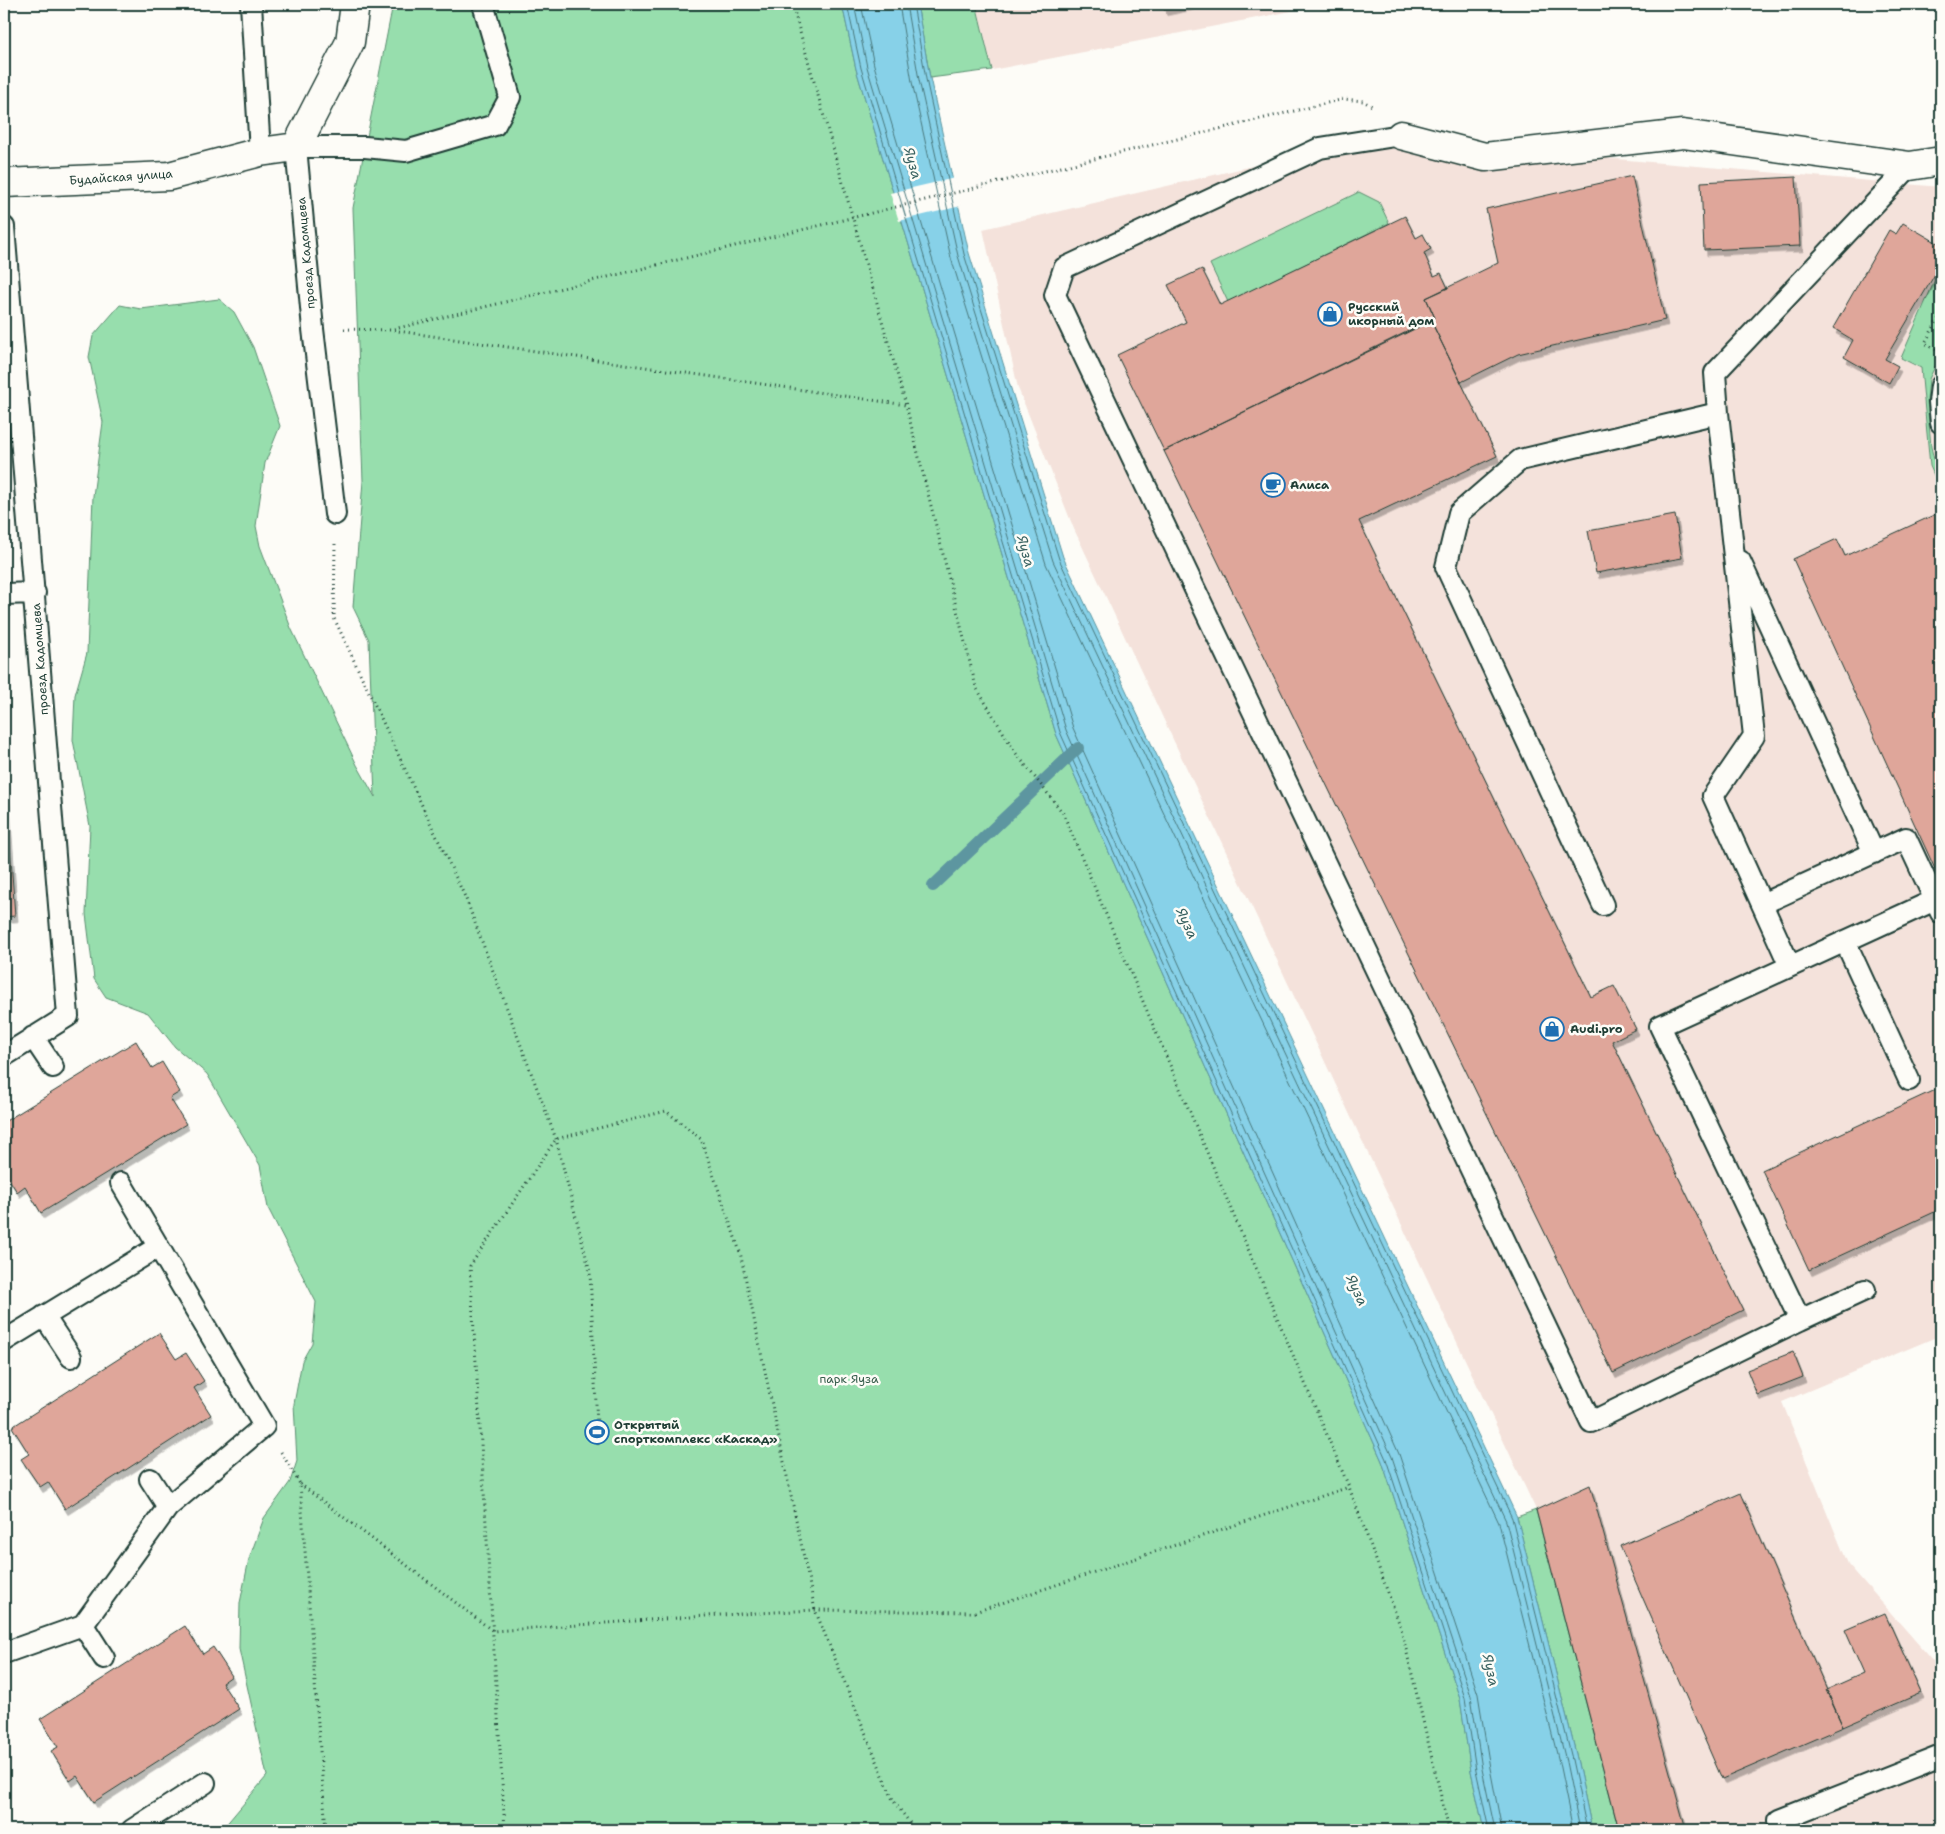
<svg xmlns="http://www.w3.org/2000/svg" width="1945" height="1834" viewBox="0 0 1945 1834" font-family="'Shantell Sans',sans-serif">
  <defs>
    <filter id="shadow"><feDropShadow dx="3" dy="5.5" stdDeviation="0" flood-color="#0004"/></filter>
  </defs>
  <rect width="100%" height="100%" fill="#fdfcf7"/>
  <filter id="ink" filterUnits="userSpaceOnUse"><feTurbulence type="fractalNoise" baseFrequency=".02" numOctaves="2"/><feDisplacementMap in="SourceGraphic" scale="10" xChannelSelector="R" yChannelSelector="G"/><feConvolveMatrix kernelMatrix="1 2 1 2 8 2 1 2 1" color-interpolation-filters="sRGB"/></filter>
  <g filter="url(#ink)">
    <path fill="#f4e2db" d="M 976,4 L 1327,4 L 992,70 Z
      M 1372,138 L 1941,187 L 1941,1335 L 1782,1402 L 1848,1564 L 1941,1670 L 1941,1830 L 1619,1830 L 1536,1510 L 1074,529 L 1018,388 L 983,229 Z"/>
    <path fill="#97dead" stroke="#5b8e70" d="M 393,4 L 842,4 L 856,69 L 1056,734 L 1382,1461 L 1460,1699 L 1471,1771 L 1484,1830 L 217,1830 L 224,1827 L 267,1776 L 239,1649 L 240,1603 L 249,1559 L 264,1518 L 290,1482 L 297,1461 L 294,1404 L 302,1361 L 312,1343 L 316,1302 L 268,1208 L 260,1165 L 207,1074 L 175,1047 L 148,1013 L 106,997 L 94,979 L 86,914 L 90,826 L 73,740 L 75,695 L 87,653 L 93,496 L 103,422 L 89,357 L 93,336 L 120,305 L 141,309 L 219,299 L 234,312 L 253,347 L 280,426 L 265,463 L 256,526 L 260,546 L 291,628 L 357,765 L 375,797 L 369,640 L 353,607 L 363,481 L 353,208 Z
      M 917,4 L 976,4 L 992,70 L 930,78 Z
      M 1359,192 L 1379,202 L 1389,223 L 1228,302 L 1210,264 Z
      M 1941,266 L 1941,354 L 1929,379 L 1927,401 L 1931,447 L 1936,468 L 1941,478 L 1941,491 L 1930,466 L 1921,368 L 1901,358 Z
      M 1536,1510 L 1619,1830 L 1592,1830 L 1576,1754 L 1517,1517 Z"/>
    <path fill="#87d1e8" stroke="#5d96a0" d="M 842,4 L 917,4 L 930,78 L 969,253 L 1063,557 L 1517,1517 L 1576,1754 L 1592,1830 L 1484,1830 L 1471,1771 L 1460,1699 L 1382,1461 L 1056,734 L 856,69 Z"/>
    <path fill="#fdfcf7" d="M 955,178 L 961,206 L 899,221 L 890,193 Z"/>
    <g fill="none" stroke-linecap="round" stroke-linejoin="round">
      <path stroke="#49787c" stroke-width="1" d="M 847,4 L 861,68 L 1060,732 L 1386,1459 L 1465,1698 L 1476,1770 L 1489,1830
        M 854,4 L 867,67 L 1066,730 L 1392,1457 L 1471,1696 L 1482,1769 L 1495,1830
        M 861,4 L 874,65 L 1073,728 L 1399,1454 L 1478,1694 L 1490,1768 L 1502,1830
        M 899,4 L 912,82 L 951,258 L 1046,564 L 1499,1523 L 1558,1758 L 1573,1830
        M 906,4 L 919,80 L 958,256 L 1053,561 L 1506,1521 L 1565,1757 L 1580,1830
        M 913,4 L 926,79 L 964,254 L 1059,559 L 1512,1518 L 1571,1755 L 1587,1830"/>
      <path stroke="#5d96a0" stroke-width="12" d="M 933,886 L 1078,748"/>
    </g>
    <path fill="#dfa69a" stroke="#1f3d34" filter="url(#shadow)" d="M 1163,4 L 1192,4 L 1164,10 Z
      M 1632,176 L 1665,320 L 1518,354 L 1461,382 L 1431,321 L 1435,318 L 1426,298 L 1498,263 L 1486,209 Z
      M 1796,177 L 1800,246 L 1704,250 L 1701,182 Z
      M 1405,216 L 1416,238 L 1423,234 L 1431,249 L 1424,253 L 1434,276 L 1441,273 L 1448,288 L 1426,298 L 1435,318 L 1164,451 L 1117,355 L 1186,322 L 1168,285 L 1202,269 L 1220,305 Z
      M 1903,223 L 1941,245 L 1941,264 L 1885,359 L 1898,366 L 1889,383 L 1844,357 L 1853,340 L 1833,328 L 1889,230 L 1896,234 Z
      M 1431,321 L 1497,456 L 1359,521 L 1591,997 L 1614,986 L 1625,1008 L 1636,1029 L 1612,1041 L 1743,1310 L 1613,1373 L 1164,451 Z
      M 1936,514 L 1941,524 L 1941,882 L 1793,559 L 1837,539 L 1845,556 Z
      M 1675,515 L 1682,558 L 1596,573 L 1588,531 Z
      M 4,759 L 15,916 L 4,917 Z
      M 136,1041 L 152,1068 L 162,1062 L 180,1092 L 170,1098 L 186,1124 L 41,1213 L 25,1186 L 17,1192 L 4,1171 L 4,1159 L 7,1157 L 4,1151 L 4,1122 Z
      M 1941,1087 L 1941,1209 L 1809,1270 L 1762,1170 Z
      M 159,1333 L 176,1359 L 186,1353 L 204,1381 L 194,1388 L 211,1415 L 65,1509 L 48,1482 L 40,1487 L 21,1459 L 29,1454 L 12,1427 Z
      M 1793,1352 L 1803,1377 L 1757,1395 L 1747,1370 Z
      M 1590,1485 L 1686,1830 L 1619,1830 L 1536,1510 Z
      M 1741,1493 L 1843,1727 L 1722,1779 L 1620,1546 Z
      M 1885,1613 L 1921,1693 L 1843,1727 L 1826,1690 L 1864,1673 L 1845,1630 Z
      M 185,1626 L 203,1654 L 213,1647 L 232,1676 L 222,1683 L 239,1709 L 94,1802 L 77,1776 L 70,1781 L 51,1751 L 58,1747 L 40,1719 Z"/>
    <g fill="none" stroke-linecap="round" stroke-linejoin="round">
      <g stroke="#1f3d34" stroke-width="24">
        <path id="lane" d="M 251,4 L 260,152
          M 1401,135 L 1320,148 L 1064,268 L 1055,295 L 1591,1422 L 1800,1320 L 1660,1026 L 1935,900
          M 4,227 L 68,1016 L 4,1056
          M 1941,386 L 1939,402 L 1941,423
          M 335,514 L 313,329 L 296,147 L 365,147 L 406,151 L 495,125 L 510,97 L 483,4
          M 1740,561 L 1874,853
          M 4,594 L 35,593
          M 1762,904 L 1906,838 L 1941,913
          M 1603,905 L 1446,567 L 1459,513 L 1520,460 L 1718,413
          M 1845,941 L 1909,1080
          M 1790,966 L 1713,796 L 1754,736 L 1718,413 L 1715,373 L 1910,166
          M 33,1037 L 53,1067
          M 44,1316 L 71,1357
          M 1800,1320 L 1865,1290
          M 4,1341 L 158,1247
          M 150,1479 L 168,1507
          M 83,1625 L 104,1658
          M 4,1653 L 83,1625 L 168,1507 L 264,1426 L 121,1183
          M 132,1830 L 205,1783
          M 1780,1830 L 1779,1820 L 1941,1756"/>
      </g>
      <g stroke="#1f3d34" stroke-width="31">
        <path id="street" d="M 1401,135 L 1485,157 L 1683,134 L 1910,166 L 1941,161
          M 4,183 L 169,176 L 260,152 L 296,147 L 350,42 L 355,4"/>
      </g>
      <path stroke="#1f3d34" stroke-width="3" stroke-dasharray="1 4" stroke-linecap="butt" d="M 792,4 L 906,405 L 976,687 L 1015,752 L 1063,813 L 1349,1487 L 1401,1628 L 1449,1830
        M 1123,152 L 1344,99 L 1363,101 L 1372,106
        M 1941,314 L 1925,343 L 1941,353
        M 344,329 L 391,330 L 906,405
        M 394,329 L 657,265
        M 335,544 L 334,618 L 466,899 L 556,1139 L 590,1272 L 598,1448
        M 281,1452 L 300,1484 L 326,1830
        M 300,1484 L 493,1631 L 720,1615 L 815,1610 L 975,1612 L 1349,1487
        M 505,1830 L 470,1266 L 556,1139 L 666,1111 L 701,1139 L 740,1252 L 815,1610 L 893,1800 L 915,1830"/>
      <use href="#lane" stroke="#fdfcf7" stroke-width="20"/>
      <use href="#street" stroke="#fdfcf7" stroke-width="28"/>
      <path stroke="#1f3d34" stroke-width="3" stroke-dasharray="1 4" stroke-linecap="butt" d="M 657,265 L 1123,152"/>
    </g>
  </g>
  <defs>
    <g id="shop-ring" transform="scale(1.25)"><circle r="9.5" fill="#fdfcf7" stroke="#1f6fb2" stroke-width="1.5"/><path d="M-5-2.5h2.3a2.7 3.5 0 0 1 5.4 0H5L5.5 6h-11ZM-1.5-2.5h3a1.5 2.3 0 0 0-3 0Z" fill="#1f6fb2"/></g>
    <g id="cafe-ring" transform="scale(1.25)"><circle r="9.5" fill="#fdfcf7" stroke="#1f6fb2" stroke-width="1.5"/><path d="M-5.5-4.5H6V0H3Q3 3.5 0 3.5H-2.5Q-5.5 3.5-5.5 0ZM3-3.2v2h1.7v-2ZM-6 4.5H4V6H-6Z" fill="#1f6fb2"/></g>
    <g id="stadium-ring" transform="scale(1.25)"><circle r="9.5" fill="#fdfcf7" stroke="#1f6fb2" stroke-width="1.5"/><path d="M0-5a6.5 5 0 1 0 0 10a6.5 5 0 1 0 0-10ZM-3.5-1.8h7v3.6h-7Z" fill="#1f6fb2"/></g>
  </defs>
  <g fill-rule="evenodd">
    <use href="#shop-ring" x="1330" y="314"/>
    <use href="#cafe-ring" x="1273" y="485"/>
    <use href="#shop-ring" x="1552" y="1029"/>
    <use href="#stadium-ring" x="597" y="1432"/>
  </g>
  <g text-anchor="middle" stroke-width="5" stroke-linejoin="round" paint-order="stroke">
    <g font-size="12" fill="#1f3d34" stroke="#fdfcf7">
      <text transform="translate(121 177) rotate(-4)" y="4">Будайская улица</text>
      <text transform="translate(306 253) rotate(-95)" y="4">проезд Кадомцева</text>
      <text transform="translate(40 659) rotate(-94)" y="4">проезд Кадомцева</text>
    </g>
    <g font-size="12" font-weight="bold" fill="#1f3d34" stroke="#fdfcf7" text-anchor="start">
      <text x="1348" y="311">Русский<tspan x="1348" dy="14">икорный дом</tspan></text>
      <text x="1290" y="489">Алиса</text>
      <text x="1570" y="1033">Audi.pro</text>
      <text x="614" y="1429">Открытый<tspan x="614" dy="14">спорткомплекс «Каскад»</tspan></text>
    </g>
    <g font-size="12" fill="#375d4c" stroke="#fdfcf7">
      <text x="849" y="1383">парк Яуза</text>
    </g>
    <g font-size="14" font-style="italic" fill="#396261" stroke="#fdfcf7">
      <text transform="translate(913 163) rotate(74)" y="5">Яуза</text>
      <text transform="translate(1026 551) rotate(74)" y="5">Яуза</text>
      <text transform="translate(1187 923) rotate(65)" y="5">Яуза</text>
      <text transform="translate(1357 1290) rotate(65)" y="5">Яуза</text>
      <text transform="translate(1491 1670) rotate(77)" y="5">Яуза</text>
    </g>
  </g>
  <rect width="1945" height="1834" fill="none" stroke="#fdfcf7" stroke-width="20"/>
  <rect x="10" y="10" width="1925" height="1814" fill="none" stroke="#1f3d34" stroke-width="2" filter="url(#ink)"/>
</svg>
